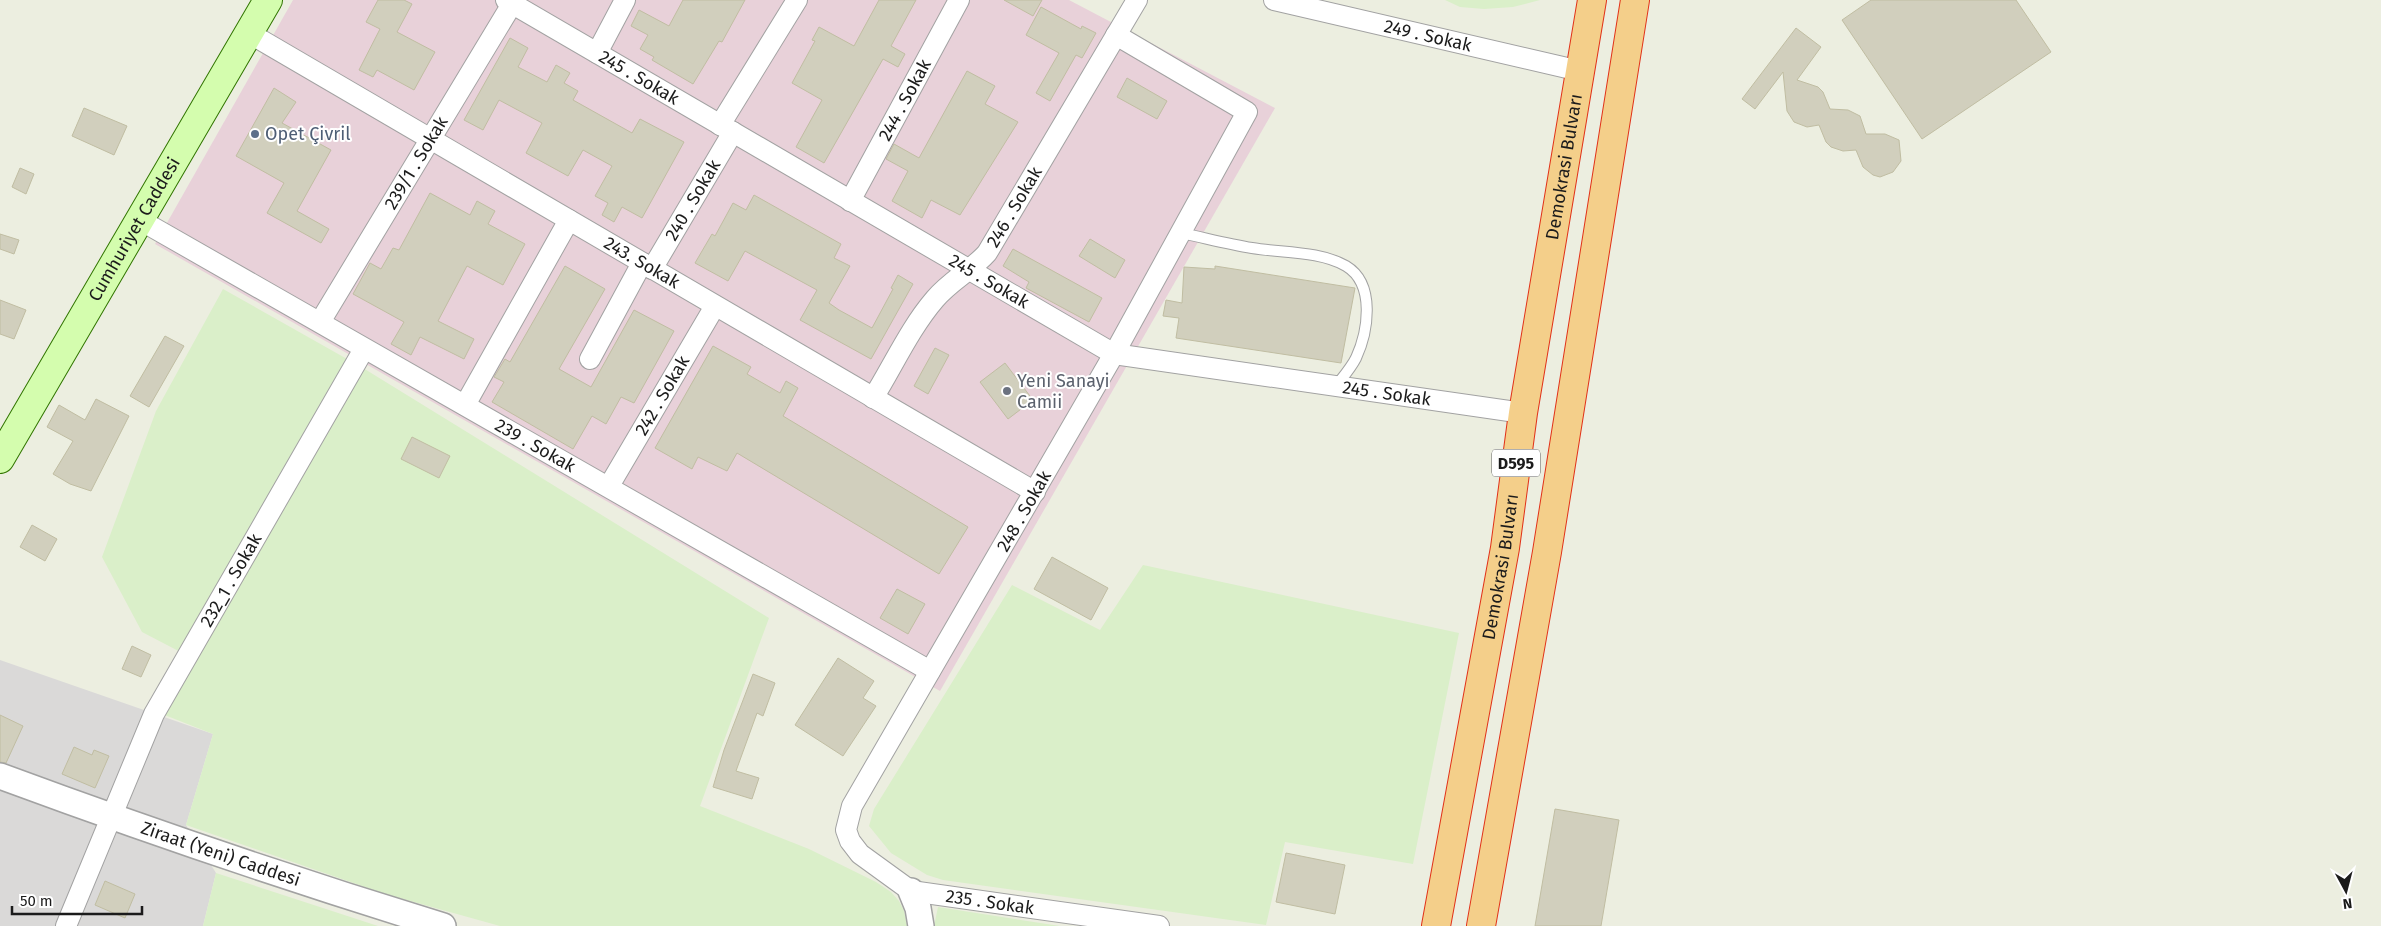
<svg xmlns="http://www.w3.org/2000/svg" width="2381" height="926" viewBox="0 0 2381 926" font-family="'Fira Sans',sans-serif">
  <rect width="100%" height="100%" fill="#eceee0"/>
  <path fill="#dad9d8" d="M 0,660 L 213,734 L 186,825 L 216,873 L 203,926 L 0,926 Z"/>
  <path fill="#e8d1d9" d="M 293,0 L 1069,0 L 1275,108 L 940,691 L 155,244 Z"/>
  <path fill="#daefc9" d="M 1445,0 L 1540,0 L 1513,7 L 1484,9 L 1460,7 Z
    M 223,289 L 363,368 L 769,618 L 700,806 L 809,849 L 876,882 L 891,892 L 899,901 L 904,911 L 907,926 L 500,926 L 385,894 L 186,825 L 213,734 L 162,714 L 190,657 L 142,632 L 102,557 L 156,411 Z
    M 1143,565 L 1459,633 L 1413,864 L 1285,842 L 1266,925 L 943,880 L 927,875 L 891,853 L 869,826 L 874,809 L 1012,585 L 1100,630 Z
    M 216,873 L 378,926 L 203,926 Z
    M 938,907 L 1060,926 L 934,926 Z"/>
  <path fill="#d1cfbd" stroke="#c0bda2" d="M 378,0 L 404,0 L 412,4 L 397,32 L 435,52 L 414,90 L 377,70 L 373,77 L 359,70 L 380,29 L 366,22 Z
    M 683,0 L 745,0 L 722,42 L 719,41 L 693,84 L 652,60 L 654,57 L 640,49 L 648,35 L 631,26 L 639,10 L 669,26 Z
    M 879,0 L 916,0 L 891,46 L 905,54 L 898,67 L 883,59 L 824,163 L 796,147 L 822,100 L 792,83 L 815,41 L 812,40 L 819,27 L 854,46 Z
    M 1004,0 L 1042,0 L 1033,16 Z
    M 1871,0 L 2016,0 L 2051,52 L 1922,139 L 1842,20 Z
    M 1041,7 L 1081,29 L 1082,26 L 1096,33 L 1082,58 L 1076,55 L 1050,101 L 1036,93 L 1059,53 L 1026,35 Z
    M 1796,28 L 1821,47 L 1797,80 L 1818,87 L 1823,92 L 1830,109 L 1848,110 L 1860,116 L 1866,134 L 1885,134 L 1899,140 L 1901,161 L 1893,172 L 1880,177 L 1873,175 L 1863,167 L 1856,150 L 1843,151 L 1831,147 L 1826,142 L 1819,125 L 1807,127 L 1794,122 L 1787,111 L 1783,72 L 1755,109 L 1742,99 Z
    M 510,38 L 528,48 L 518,67 L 547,82 L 556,65 L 570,73 L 564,83 L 578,91 L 573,100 L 632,133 L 640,119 L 684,142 L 642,218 L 622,207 L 614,222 L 602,215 L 608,203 L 595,196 L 612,166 L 583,150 L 568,176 L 526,153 L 542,123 L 499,100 L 483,130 L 464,120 Z
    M 967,71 L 995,86 L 985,104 L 1018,122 L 960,215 L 931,200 L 922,218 L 892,201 L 908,171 L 886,159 L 894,144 L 919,158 Z
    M 1127,78 L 1167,101 L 1157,119 L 1117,97 Z
    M 274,88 L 296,102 L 282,123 L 331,150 L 297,211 L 329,229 L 321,243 L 267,213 L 284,183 L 236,156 Z
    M 84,108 L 127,126 L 114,155 L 72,136 Z
    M 20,168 L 34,174 L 26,194 L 12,187 Z
    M 430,193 L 470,215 L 477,201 L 495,211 L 488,224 L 525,244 L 503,285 L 467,266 L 438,321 L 474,339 L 464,359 L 420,337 L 411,355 L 391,344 L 404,322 L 353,294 L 370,263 L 381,269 L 393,248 L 399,250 Z
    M 754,195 L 841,244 L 834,258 L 850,266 L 829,303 L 839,310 L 872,328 L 893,289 L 891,288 L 898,275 L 913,284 L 871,359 L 800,320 L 817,290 L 745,251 L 728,281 L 695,263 L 712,234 L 715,236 L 733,203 L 746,210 Z
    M 0,234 L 19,240 L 14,254 L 0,249 Z
    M 1090,239 L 1125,260 L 1115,278 L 1079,256 Z
    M 1013,249 L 1102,298 L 1089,322 L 1026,288 L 1029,282 L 1003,266 Z
    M 565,266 L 605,289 L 559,369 L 591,387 L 634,310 L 674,331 L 634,403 L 621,397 L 606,424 L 592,416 L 573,449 L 492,402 L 504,382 L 494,377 L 505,359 L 510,362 Z
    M 1215,266 L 1355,288 L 1341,363 L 1176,338 L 1179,318 L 1163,316 L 1166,300 L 1182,303 L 1184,267 L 1215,269 Z
    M 0,300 L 26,310 L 14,339 L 0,334 Z
    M 165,336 L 184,346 L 149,407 L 130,396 Z
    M 713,346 L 751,367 L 747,374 L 780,393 L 786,381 L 798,388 L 783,416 L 968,527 L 939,574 L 737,453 L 727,471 L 698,457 L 692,469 L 655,448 Z
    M 935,348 L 949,355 L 928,394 L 914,386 Z
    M 1005,363 L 1033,400 L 1008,419 L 980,382 Z
    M 96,399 L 129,416 L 91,491 L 70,484 L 53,474 L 73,441 L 47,427 L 59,405 L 85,420 Z
    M 412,437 L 450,456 L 439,478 L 401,459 Z
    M 32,525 L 57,539 L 45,561 L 20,547 Z
    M 1052,557 L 1108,588 L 1091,620 L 1034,589 Z
    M 897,589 L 925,604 L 908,634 L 880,618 Z
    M 132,646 L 151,655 L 141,677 L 122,669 Z
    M 838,658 L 874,681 L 863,698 L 876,706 L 843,756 L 795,725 Z
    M 753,674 L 775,683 L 763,716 L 757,713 L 736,771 L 759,778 L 752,799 L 713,787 L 724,750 Z
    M 0,715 L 23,726 L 6,763 L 0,762 Z
    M 74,747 L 92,755 L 94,750 L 109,756 L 95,788 L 62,774 Z
    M 1555,809 L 1619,820 L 1601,926 L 1535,926 Z
    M 1286,853 L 1345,865 L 1335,914 L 1276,902 Z
    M 105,881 L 135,894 L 125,918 L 95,905 Z"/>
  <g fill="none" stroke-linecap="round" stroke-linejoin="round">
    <g stroke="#a2a2a2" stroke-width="12">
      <path id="service" d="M 1181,233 C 1205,238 1228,244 1252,248 C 1282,253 1320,251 1346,266 C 1376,284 1368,332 1356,358 C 1351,368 1343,377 1336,386"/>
    </g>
    <g stroke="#a2a2a2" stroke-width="22">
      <g id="minor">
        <path id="s1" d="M 506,0 L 1114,354 L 1523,413"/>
        <path id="s2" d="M 1274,0 L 1580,71"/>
        <path id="s3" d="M 249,33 L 1035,492"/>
        <path id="s4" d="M 1116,35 L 1247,112 L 1114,354 L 852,806 L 846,830 L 850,841 L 860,854 L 911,891 L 1159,926"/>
        <path d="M 597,53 L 625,0"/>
        <path d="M 720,125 L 797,0"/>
        <path id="s5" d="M 850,201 L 959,0"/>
        <path id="s6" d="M 140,220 L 930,671"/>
        <path id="s7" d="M 652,269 L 733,132"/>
        <path id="s8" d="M 320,322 L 512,4"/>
        <path d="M 590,359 L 642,263"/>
        <path id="s9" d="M 873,398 C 893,366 910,328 935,299 C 950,281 972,270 987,253 L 1137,0"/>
        <path d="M 465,405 L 569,220"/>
        <path id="s10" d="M 609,486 L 715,306"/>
        <path id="s11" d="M 66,926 L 154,714 L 364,349"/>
      </g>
    </g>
    <g stroke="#a2a2a2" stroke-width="28">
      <g id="tertiary">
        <path id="s12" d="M 0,776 C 146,830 293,880 443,926"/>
        <path d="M 911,891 L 918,908 L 921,926"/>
      </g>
    </g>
    <g stroke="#317500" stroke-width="30">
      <g id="secondary">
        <path id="s13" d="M 0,459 L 268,0"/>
      </g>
    </g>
    <g stroke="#e13118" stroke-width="30">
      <g id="trunk">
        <path id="s14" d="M 1436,926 L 1505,548 L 1523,413 L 1592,0"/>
        <path d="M 1481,926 L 1547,552 L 1635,0"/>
      </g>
    </g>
    <use href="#service" stroke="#fff" stroke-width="10"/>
    <use href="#minor" stroke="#fff" stroke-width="20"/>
    <use href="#tertiary" stroke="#fff" stroke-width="25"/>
    <use href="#secondary" stroke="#d4fdae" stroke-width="28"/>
    <use href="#trunk" stroke="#f4cf8a" stroke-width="28"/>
  </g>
  <circle fill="#5c6f8a" stroke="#fff" stroke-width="2" cx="255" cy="134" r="5"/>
  <circle fill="#6b7280" stroke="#fff" stroke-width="2" cx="1007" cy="391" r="5"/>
  <g text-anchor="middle" stroke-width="4" stroke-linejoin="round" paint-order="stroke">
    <rect fill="#fff" stroke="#5f5f5f" stroke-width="1" x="1492" y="449.5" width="48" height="27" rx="4"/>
    <g font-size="16" font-weight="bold" fill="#1b1b1b">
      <text x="1516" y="469">D595</text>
    </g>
    <g font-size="18" fill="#1b1b1b" stroke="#fff">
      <text dy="6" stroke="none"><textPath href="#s2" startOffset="158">249 . Sokak</textPath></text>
      <text dy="6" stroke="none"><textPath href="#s1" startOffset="154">245 . Sokak</textPath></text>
      <text dy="6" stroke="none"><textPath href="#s5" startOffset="115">244 . Sokak</textPath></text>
      <text dy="6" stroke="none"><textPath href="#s8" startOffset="186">239/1 . Sokak</textPath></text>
      <text dy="6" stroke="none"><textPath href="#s14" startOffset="770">Demokrasi Bulvarı</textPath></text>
      <text dy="6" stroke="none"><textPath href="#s7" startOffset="80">240 . Sokak</textPath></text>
      <text dy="6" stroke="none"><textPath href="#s9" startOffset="240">246 . Sokak</textPath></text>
      <text dy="6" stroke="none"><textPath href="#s13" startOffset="266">Cumhuriyet Caddesi</textPath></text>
      <text dy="6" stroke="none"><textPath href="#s3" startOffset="455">243. Sokak</textPath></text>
      <text dy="6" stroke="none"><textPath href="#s1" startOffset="559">245 . Sokak</textPath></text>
      <text dy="6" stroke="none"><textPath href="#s1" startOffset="979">245 . Sokak</textPath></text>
      <text dy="6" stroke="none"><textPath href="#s10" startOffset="105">242 . Sokak</textPath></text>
      <text dy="6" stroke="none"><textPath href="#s6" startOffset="455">239 . Sokak</textPath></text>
      <text transform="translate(1024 511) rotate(-60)" y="6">248 . Sokak</text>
      <text dy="6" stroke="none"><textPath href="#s14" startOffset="365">Demokrasi Bulvarı</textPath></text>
      <text dy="6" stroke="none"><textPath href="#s11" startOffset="384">232_1 . Sokak</textPath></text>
      <text dy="6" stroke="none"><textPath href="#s12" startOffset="234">Ziraat (Yeni) Caddesi</textPath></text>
      <text dy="6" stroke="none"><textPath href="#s4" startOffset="1146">235 . Sokak</textPath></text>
    </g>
    <g font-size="18" fill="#4e5e75" stroke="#fff" text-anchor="start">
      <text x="265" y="140">Opet Çivril</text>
    </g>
    <g font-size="18" fill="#5b616d" stroke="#fff" text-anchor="start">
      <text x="1017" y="387">Yeni Sanayi<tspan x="1017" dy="21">Camii</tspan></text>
    </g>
  </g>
  <g transform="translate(2346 891) rotate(173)" stroke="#ffffff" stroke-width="4" paint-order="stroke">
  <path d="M0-4L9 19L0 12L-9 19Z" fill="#1b1b1b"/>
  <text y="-8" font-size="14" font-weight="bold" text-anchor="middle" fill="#1b1b1b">N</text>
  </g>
  <path d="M12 906v8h130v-8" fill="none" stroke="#1b1b1b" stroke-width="2.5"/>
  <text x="20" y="906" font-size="15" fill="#1b1b1b" stroke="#ffffff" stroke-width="4" paint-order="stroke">50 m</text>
</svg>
